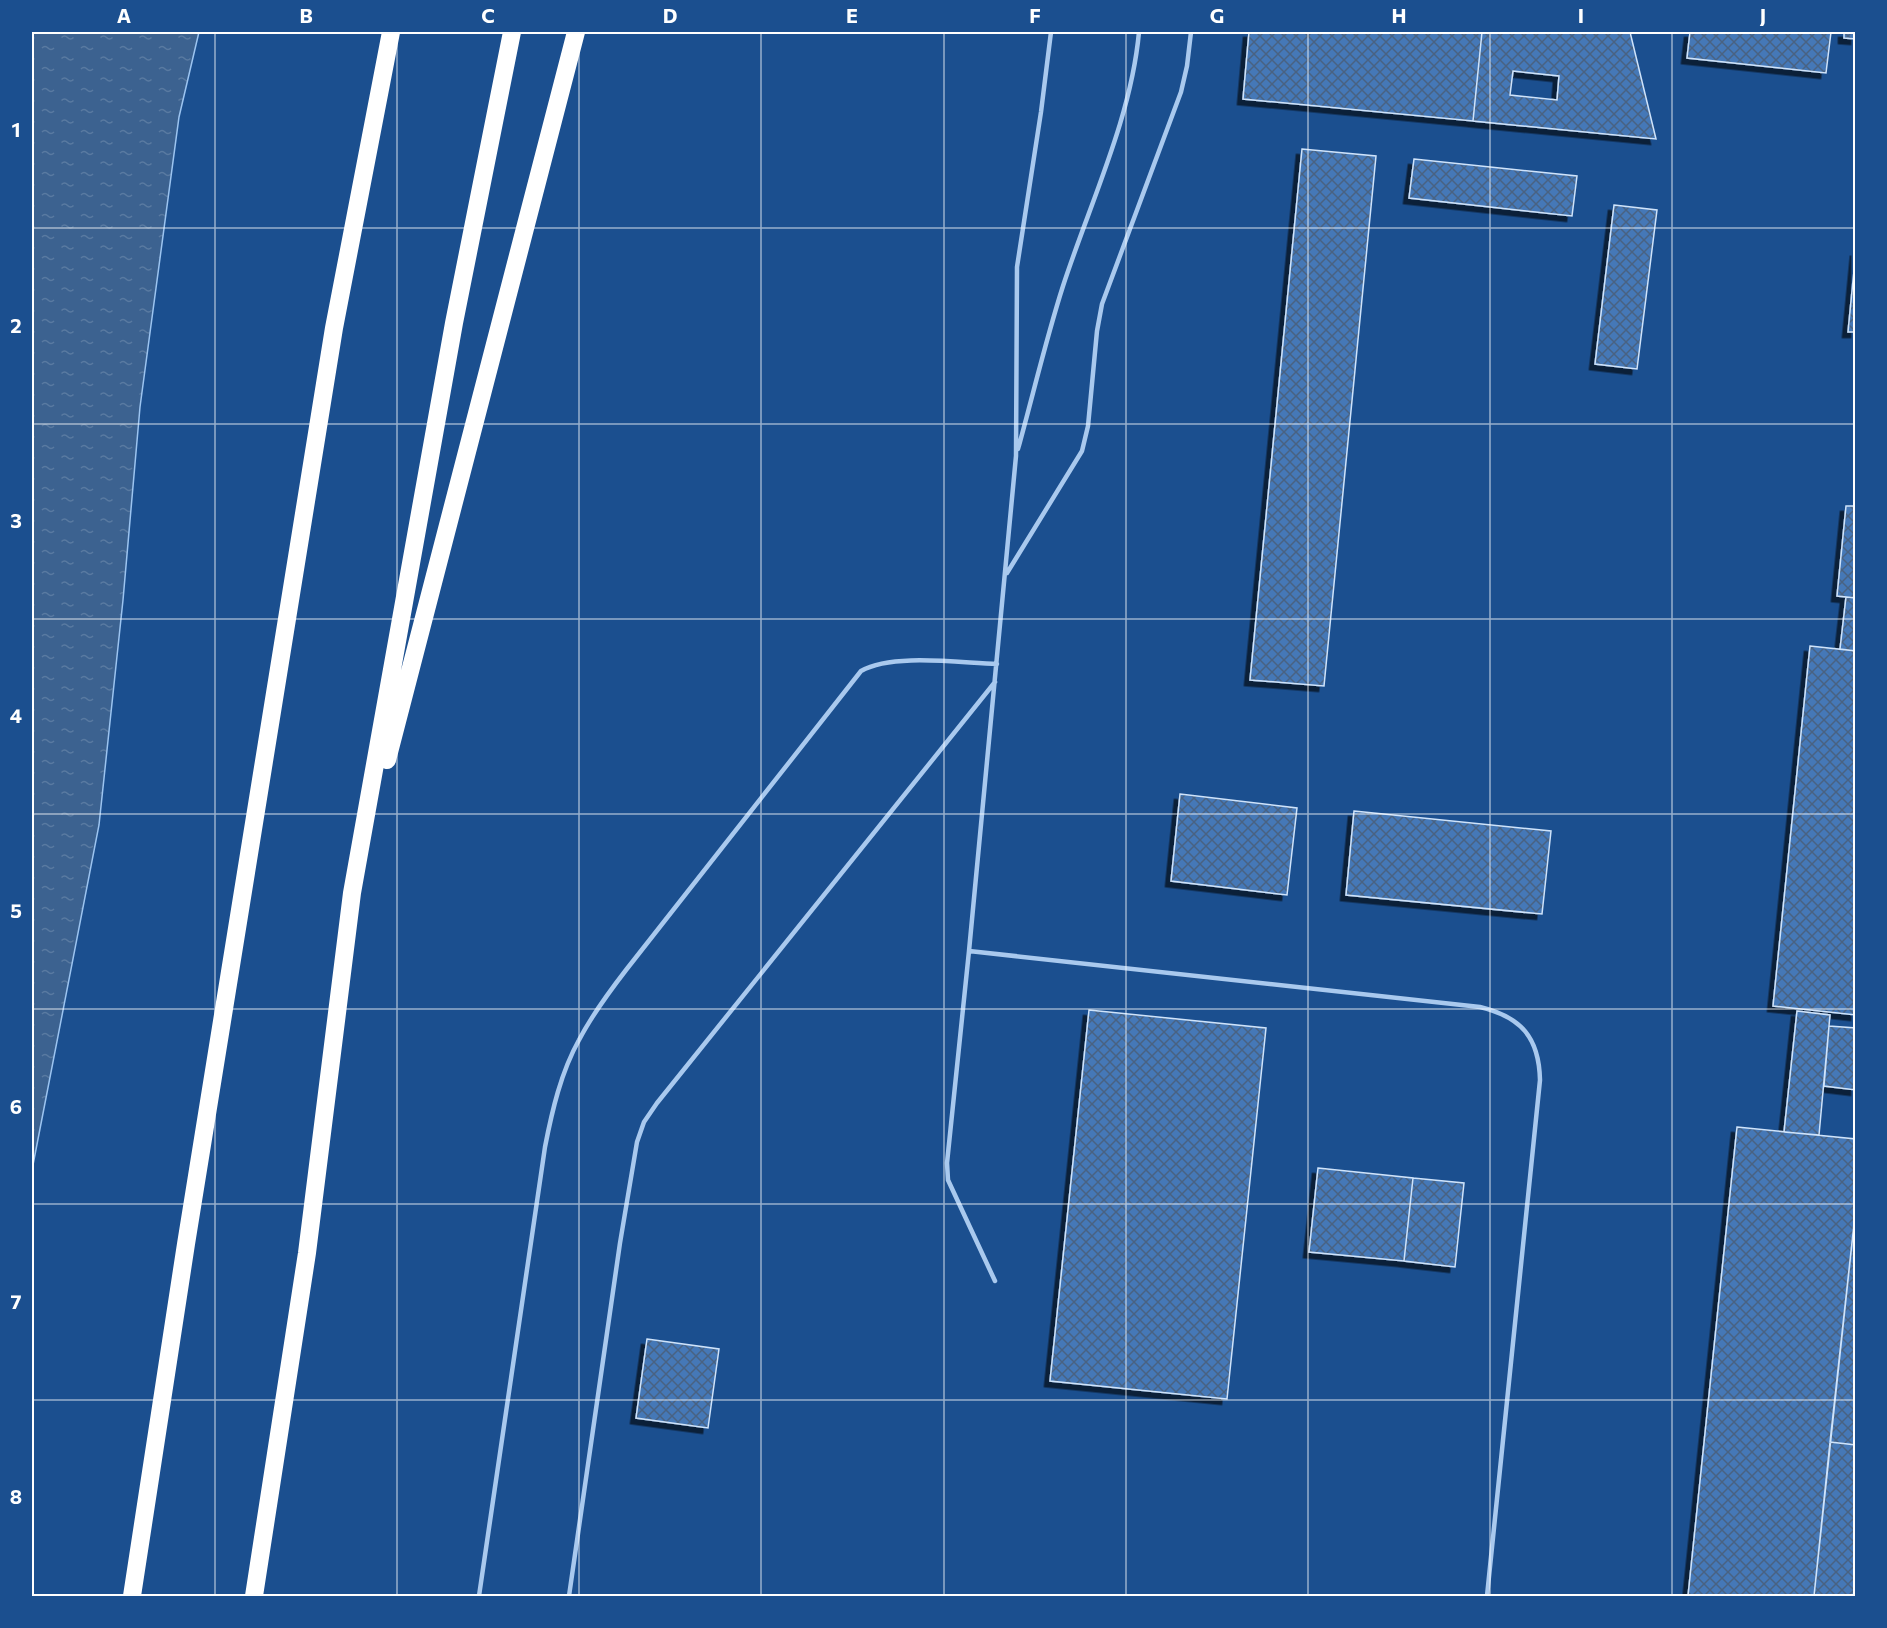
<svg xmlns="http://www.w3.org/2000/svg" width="1887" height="1628" viewBox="0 0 1887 1628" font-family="Commissioner,sans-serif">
  <defs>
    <pattern id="water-ripples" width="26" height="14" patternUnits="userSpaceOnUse" patternTransform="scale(1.5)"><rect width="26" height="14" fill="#3c6290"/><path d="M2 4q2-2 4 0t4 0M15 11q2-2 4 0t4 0" fill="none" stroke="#597aa1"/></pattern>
    <pattern id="building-cross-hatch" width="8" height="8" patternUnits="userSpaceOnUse" patternTransform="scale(1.5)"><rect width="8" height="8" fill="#4478b7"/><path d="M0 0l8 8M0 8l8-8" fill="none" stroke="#486282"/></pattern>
    <filter id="shadow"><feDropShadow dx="-5.5" dy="5.5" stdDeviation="0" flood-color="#0009"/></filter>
  </defs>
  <rect width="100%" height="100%" fill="#1b4f8f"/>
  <path fill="url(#water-ripples)" stroke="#9cc4f0" stroke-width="1.5" d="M 32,32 L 199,32 L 179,117 L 140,407 L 123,600 L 99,825 L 32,1170 Z"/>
  <path fill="url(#building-cross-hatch)" stroke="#cfe3fa" stroke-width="1.5" fill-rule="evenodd" filter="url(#shadow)" d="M 1249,32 L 1482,32 L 1473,121 L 1243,99 Z
    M 1482,32 L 1630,32 L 1656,139 L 1473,121 ZM 1513,71 L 1559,76 L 1557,100 L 1510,95 Z
    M 1690,32 L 1831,32 L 1826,73 L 1687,58 Z
    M 1844,32 L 1856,32 L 1856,39 L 1844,38 Z
    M 1302,149 L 1376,156 L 1324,686 L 1250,680 Z
    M 1414,159 L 1577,176 L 1572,216 L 1409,198 Z
    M 1614,205 L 1657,210 L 1637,369 L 1595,364 Z
    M 1856,250 L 1856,332 L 1848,332 Z
    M 1846,506 L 1856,506 L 1856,598 L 1837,596 Z
    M 1846,597 L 1856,598 L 1856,651 L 1840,649 Z
    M 1810,646 L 1856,651 L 1856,1015 L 1773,1006 Z
    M 1180,794 L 1297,808 L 1287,895 L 1171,881 Z
    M 1354,811 L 1551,831 L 1542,914 L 1346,895 Z
    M 1089,1010 L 1266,1028 L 1227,1399 L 1050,1381 Z
    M 1797,1011 L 1830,1015 L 1819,1135 L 1784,1132 Z
    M 1829,1026 L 1856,1028 L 1856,1090 L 1824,1086 Z
    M 1737,1127 L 1856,1139 L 1856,1206 L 1814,1596 L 1688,1596 Z
    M 1318,1168 L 1413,1178 L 1404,1261 L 1309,1252 Z
    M 1413,1178 L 1464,1183 L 1455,1267 L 1404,1261 Z
    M 1856,1206 L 1856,1445 L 1830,1442 Z
    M 647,1339 L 719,1349 L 708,1428 L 636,1418 Z
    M 1830,1442 L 1856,1445 L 1856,1596 L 1814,1596 Z"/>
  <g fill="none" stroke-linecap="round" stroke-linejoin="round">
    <path stroke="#a9c9ee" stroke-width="4.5" d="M 1051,32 L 1041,112 L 1017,267 L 1016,456 L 969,951 L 1480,1007 C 1521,1017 1539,1037 1540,1080 L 1487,1596
      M 1018,449 C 1033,395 1046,339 1063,286 C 1090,203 1131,119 1139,32
      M 1007,573 L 1082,451 L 1088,426 L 1097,331 L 1102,304 L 1181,92 L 1187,66 L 1191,32
      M 969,951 L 947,1163 L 948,1180 L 995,1281
      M 479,1596 L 545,1147 C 552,1111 561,1072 579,1040 C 592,1015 609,992 626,970 L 861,671 C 893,653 960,663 997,664
      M 569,1596 L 620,1243 L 637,1142 L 644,1122 L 657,1103 L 995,682"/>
    <path stroke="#fff" stroke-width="18" d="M 387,760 L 576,32
      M 132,1596 L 186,1244 L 334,328 L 391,32
      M 254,1596 L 307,1253 L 352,893 L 454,323 L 512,32"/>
  </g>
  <path fill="none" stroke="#fff" stroke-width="1.5" stroke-opacity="0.55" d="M 215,32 L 215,1596M 397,32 L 397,1596M 579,32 L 579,1596M 761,32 L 761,1596M 944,32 L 944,1596M 1126,32 L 1126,1596M 1308,32 L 1308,1596M 1490,32 L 1490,1596M 1672,32 L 1672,1596M 32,228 L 1856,228M 32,424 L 1856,424M 32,619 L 1856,619M 32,814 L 1856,814M 32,1009 L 1856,1009M 32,1204 L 1856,1204M 32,1400 L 1856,1400"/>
  <rect width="1887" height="1628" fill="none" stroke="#1b4f8f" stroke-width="66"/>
  <rect x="33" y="33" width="1821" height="1562" fill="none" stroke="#fff" stroke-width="2"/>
  <g font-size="20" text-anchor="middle" font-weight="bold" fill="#fff">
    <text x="124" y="23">A</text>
    <text x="306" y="23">B</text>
    <text x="488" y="23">C</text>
    <text x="670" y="23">D</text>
    <text x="852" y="23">E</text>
    <text x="1035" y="23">F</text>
    <text x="1217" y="23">G</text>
    <text x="1399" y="23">H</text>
    <text x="1581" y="23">I</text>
    <text x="1763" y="23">J</text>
    <text x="16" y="137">1</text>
    <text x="16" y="333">2</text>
    <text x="16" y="528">3</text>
    <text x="16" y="723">4</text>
    <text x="16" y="918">5</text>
    <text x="16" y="1114">6</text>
    <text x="16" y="1309">7</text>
    <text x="16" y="1504">8</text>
  </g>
</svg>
